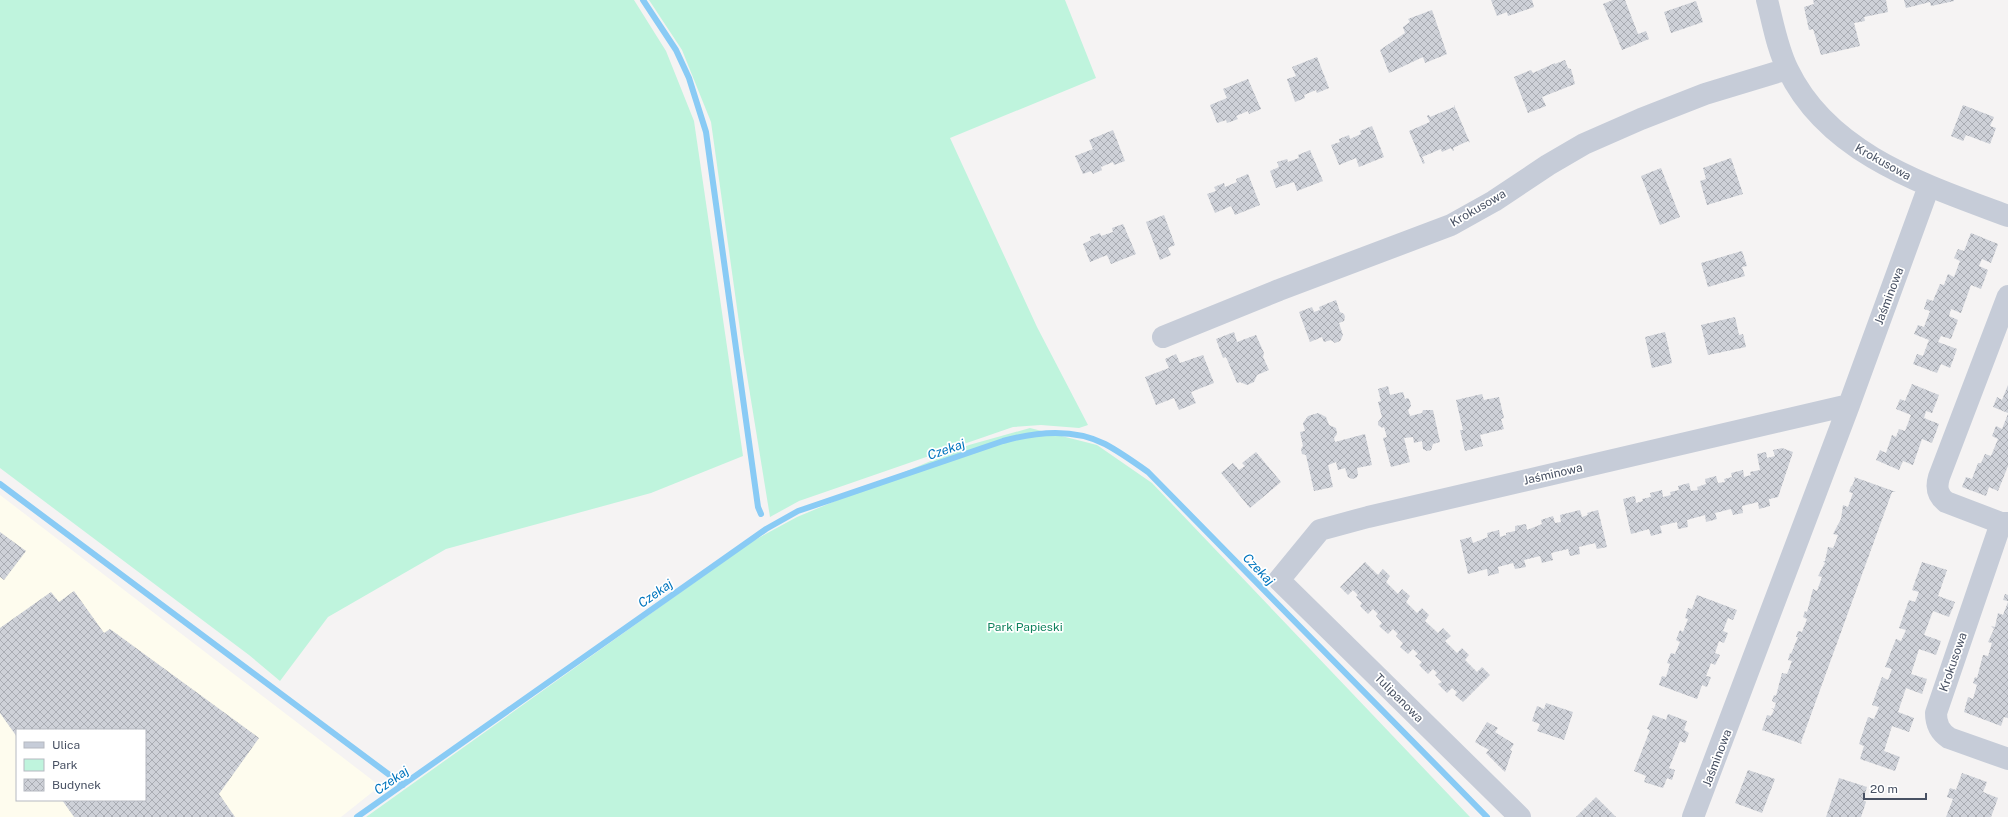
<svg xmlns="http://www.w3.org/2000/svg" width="2008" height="817" viewBox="0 0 2008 817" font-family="'Public Sans',sans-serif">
  <defs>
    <pattern id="building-cross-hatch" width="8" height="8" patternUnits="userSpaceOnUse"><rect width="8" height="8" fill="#ced1d8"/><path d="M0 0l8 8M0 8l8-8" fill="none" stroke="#a9acb3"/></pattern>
  </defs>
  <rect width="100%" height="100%" fill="#f5f3f3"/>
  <path fill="#fefcee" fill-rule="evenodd" d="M 0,495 L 380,786 L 341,817 L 0,817 ZM 17,730 L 145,730 L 145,800 L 17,800 Z"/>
  <path fill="#bff4dd" d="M 0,0 L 634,0 L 666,51 L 694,121 L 743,456 L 651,493 L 446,549 L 328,617 L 280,681 L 249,655 L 0,468 Z
    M 649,0 L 1065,0 L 1096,78 L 950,138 L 1037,327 L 1088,425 L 1079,428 L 1041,425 L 1013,427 L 799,501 L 770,517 L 743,351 L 711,122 L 682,50 Z
    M 1030,428 L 1097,445 L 1152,483 L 1470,817 L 366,817 L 751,542 L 797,517 L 969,445 Z"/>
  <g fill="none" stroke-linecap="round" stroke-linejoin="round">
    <path stroke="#89cbf5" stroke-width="6" d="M 643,0 L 676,50 L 689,78 L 706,132 L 758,507 L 761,514
      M 0,484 L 403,785
      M 357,817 L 766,529 L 798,511 L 1003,441 C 1035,432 1074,428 1105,444 C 1120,452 1134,462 1148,472 L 1487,817"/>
  </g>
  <path fill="url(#building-cross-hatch)" d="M 1491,0 L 1532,0 L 1534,7 L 1508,16 L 1507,12 L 1497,16 Z
    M 1613,0 L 1625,0 L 1638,34 L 1646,31 L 1649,39 L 1622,50 L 1603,4 Z
    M 1813,0 L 1886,0 L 1888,12 L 1864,17 L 1865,21 L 1854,23 L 1860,46 L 1821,55 L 1813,29 L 1809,30 L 1804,7 L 1814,4 Z
    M 1904,0 L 1954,0 L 1954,1 L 1931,6 L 1930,2 L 1906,8 Z
    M 1696,1 L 1703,22 L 1671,33 L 1664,12 Z
    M 1432,10 L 1447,54 L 1425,63 L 1423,57 L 1389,73 L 1380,50 L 1405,33 L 1403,27 L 1410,22 L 1408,19 Z
    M 1317,57 L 1329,88 L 1317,93 L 1316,90 L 1304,95 L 1305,98 L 1295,102 L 1287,79 L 1296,76 L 1292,67 Z
    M 1565,60 L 1568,68 L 1571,69 L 1575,84 L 1542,97 L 1546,106 L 1528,113 L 1514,77 L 1531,70 L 1533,73 L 1555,63 L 1555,64 Z
    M 1248,79 L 1261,109 L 1249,114 L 1248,111 L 1236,116 L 1238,119 L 1227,123 L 1226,120 L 1217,123 L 1210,105 L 1227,98 L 1223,89 Z
    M 1454,105 L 1470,143 L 1468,141 L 1453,148 L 1454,151 L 1453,151 L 1451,148 L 1442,152 L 1441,149 L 1422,157 L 1425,163 L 1423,164 L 1409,131 L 1430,122 L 1427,116 L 1429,115 L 1430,117 L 1454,107 Z
    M 1963,105 L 1994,117 L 1990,126 L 1996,128 L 1990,144 L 1966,135 L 1963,141 L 1951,136 Z
    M 1372,126 L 1384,157 L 1359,167 L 1356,158 L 1339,165 L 1331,145 L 1340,142 L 1339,139 L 1349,135 L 1350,139 L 1361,134 L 1360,131 Z
    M 1113,130 L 1125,161 L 1114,165 L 1113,162 L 1101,167 L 1102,170 L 1093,174 L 1091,171 L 1083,174 L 1075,156 L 1093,149 L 1089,140 Z
    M 1310,150 L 1323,181 L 1297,191 L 1294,182 L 1276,188 L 1270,171 L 1279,167 L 1277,162 L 1287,159 L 1288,162 L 1299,158 L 1298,155 Z
    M 1731,158 L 1743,194 L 1707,205 L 1700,181 L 1706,179 L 1703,168 Z
    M 1661,168 L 1680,217 L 1660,225 L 1641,176 Z
    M 1248,174 L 1260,205 L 1235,215 L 1231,206 L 1215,213 L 1207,194 L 1216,191 L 1214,187 L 1224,183 L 1225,187 L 1237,182 L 1236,179 Z
    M 1164,215 L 1175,245 L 1168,248 L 1171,255 L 1160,260 L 1146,222 Z
    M 1123,224 L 1136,254 L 1111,264 L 1107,255 L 1090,262 L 1083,244 L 1091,240 L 1090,237 L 1100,233 L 1101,236 L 1113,232 L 1112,228 Z
    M 1971,233 L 1998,244 L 1991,263 L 1982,259 L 1979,266 L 1988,270 L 1981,289 L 1971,285 L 1961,313 L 1951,309 L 1949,316 L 1958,320 L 1951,339 L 1941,336 L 1938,342 L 1957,349 L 1950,368 L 1941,364 L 1937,373 L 1913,364 L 1917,354 L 1923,356 L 1929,340 L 1914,334 L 1918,325 L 1924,327 L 1930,311 L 1924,309 L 1927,299 L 1933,301 L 1940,284 L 1944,285 L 1948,274 L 1954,277 L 1960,261 L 1954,258 L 1958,249 L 1964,251 Z
    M 1742,251 L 1747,266 L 1742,267 L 1745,276 L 1708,287 L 1701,263 Z
    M 1336,300 L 1340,312 L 1344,314 L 1345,317 L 1344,321 L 1339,323 L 1343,335 L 1340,341 L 1335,343 L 1331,340 L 1324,342 L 1322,337 L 1310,342 L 1299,312 L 1312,307 L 1314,312 L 1320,310 L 1319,307 Z
    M 1735,317 L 1739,335 L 1743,334 L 1746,347 L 1708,355 L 1701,325 Z
    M 1234,332 L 1237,342 L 1256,335 L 1264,353 L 1263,357 L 1269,370 L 1257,375 L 1254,382 L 1247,385 L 1240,382 L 1237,383 L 1226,357 L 1223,358 L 1216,339 Z
    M 1665,332 L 1672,363 L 1652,368 L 1645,337 Z
    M 1176,354 L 1180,363 L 1203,355 L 1214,383 L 1191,392 L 1196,403 L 1179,410 L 1174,398 L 1156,405 L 1145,377 L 1169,368 L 1165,359 Z
    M 1912,384 L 1939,395 L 1932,413 L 1926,411 L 1924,418 L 1939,424 L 1932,443 L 1922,439 L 1913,465 L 1903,461 L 1899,470 L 1876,460 L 1880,450 L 1886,453 L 1892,435 L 1896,437 L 1899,429 L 1905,431 L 1911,415 L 1896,409 L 1900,399 L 1905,401 Z
    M 2008,385 L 2008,413 L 1993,407 L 1997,397 L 2002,400 Z
    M 1388,386 L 1390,395 L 1403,392 L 1405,399 L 1408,398 L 1410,401 L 1411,406 L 1408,410 L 1410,416 L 1422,413 L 1423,410 L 1433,410 L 1440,442 L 1433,444 L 1431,450 L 1427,451 L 1423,449 L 1422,441 L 1414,443 L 1413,437 L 1404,438 L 1410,462 L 1391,467 L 1383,438 L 1387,437 L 1384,427 L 1382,428 L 1378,425 L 1378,422 L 1382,417 L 1378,402 L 1381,401 L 1378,389 Z
    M 1482,394 L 1484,400 L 1499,397 L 1504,418 L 1501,419 L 1504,429 L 1480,435 L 1483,446 L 1465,451 L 1460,430 L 1463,430 L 1456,400 Z
    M 1318,413 L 1326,417 L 1329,425 L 1336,428 L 1337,434 L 1334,438 L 1335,442 L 1365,434 L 1372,465 L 1357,468 L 1358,475 L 1356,478 L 1352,479 L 1348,477 L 1345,468 L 1338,470 L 1336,462 L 1328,465 L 1333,487 L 1314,491 L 1306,455 L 1302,454 L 1301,449 L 1303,446 L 1300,432 L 1305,431 L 1303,423 L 1308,416 Z
    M 2008,414 L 2008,466 L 1998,491 L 1989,487 L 1986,496 L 1962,487 L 1966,477 L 1972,479 L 1978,463 L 1981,463 L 1985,454 L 1991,456 L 1998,439 L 1992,436 L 1996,426 L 2002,429 Z
    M 1782,448 L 1793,452 L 1778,497 L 1769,499 L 1770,506 L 1759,509 L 1758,502 L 1742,506 L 1743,513 L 1733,515 L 1731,509 L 1715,513 L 1717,519 L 1706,522 L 1705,515 L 1687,520 L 1688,527 L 1678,529 L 1677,522 L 1660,526 L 1662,533 L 1651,536 L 1649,529 L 1631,534 L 1623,499 L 1635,496 L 1636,503 L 1643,501 L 1642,499 L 1651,497 L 1650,493 L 1662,490 L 1663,497 L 1671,495 L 1670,492 L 1679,490 L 1678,486 L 1689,483 L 1691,491 L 1698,490 L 1697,487 L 1706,484 L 1705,479 L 1716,476 L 1718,483 L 1725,482 L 1724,479 L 1732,477 L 1731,473 L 1743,470 L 1744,477 L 1751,475 L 1750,472 L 1760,470 L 1757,454 L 1766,452 L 1767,458 L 1775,456 L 1773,450 Z
    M 1256,452 L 1281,482 L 1250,508 L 1221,473 L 1233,463 L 1239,470 L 1245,466 L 1242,463 Z
    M 1854,477 L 1896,492 L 1892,492 L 1801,742 L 1802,744 L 1762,730 L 1767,715 L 1771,716 L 1774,710 L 1771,708 L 1774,709 L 1776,703 L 1772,701 L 1774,695 L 1776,696 L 1782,673 L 1787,674 L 1792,661 L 1788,660 L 1790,653 L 1791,654 L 1798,637 L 1796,637 L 1798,631 L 1802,632 L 1807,619 L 1803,617 L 1805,611 L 1807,612 L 1813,589 L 1817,591 L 1822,577 L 1818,576 L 1825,563 L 1823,561 L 1825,561 L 1828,547 L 1833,548 L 1836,541 L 1838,535 L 1833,534 L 1841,519 L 1843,505 L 1848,507 L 1853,493 L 1849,492 L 1851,486 L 1852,486 L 1855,479 Z
    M 1580,510 L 1582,517 L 1588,515 L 1587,513 L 1598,510 L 1607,547 L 1597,549 L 1595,543 L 1579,547 L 1580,554 L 1570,556 L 1568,549 L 1551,553 L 1553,560 L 1542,563 L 1540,556 L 1524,560 L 1526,567 L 1515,569 L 1513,563 L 1498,567 L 1499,573 L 1488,576 L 1487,569 L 1468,574 L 1460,540 L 1471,537 L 1473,543 L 1488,537 L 1487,533 L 1499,530 L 1500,537 L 1506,535 L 1506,533 L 1515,531 L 1515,526 L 1526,524 L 1527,530 L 1542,524 L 1541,520 L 1553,516 L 1555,523 L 1561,522 L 1560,515 Z
    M 0,532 L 26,551 L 4,580 L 0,577 Z
    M 1365,562 L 1378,575 L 1383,569 L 1390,576 L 1386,582 L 1398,594 L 1402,589 L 1410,596 L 1406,602 L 1417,613 L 1422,608 L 1429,615 L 1425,621 L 1438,633 L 1443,628 L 1451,636 L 1445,641 L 1457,653 L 1462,648 L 1469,655 L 1465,660 L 1477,672 L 1482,667 L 1490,675 L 1463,702 L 1455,695 L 1457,692 L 1452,688 L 1447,693 L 1438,684 L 1442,682 L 1435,675 L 1437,673 L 1433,669 L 1428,674 L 1419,665 L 1422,662 L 1415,656 L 1418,654 L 1413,649 L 1408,654 L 1400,647 L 1403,643 L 1396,636 L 1398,634 L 1393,629 L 1388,634 L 1379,626 L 1382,623 L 1376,616 L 1378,614 L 1373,609 L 1368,614 L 1360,606 L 1362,603 L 1356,597 L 1358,595 L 1353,590 L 1348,595 L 1340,587 Z
    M 1922,562 L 1947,570 L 1938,596 L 1955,602 L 1949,617 L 1933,611 L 1924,635 L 1941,641 L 1936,655 L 1919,649 L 1911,674 L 1927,679 L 1922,694 L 1906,688 L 1898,712 L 1914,718 L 1909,732 L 1892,726 L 1884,751 L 1900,757 L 1895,771 L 1860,759 L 1864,746 L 1859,744 L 1868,717 L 1874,719 L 1879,707 L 1872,705 L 1882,677 L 1888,680 L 1892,669 L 1885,667 L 1896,639 L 1901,641 L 1906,630 L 1899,628 L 1909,600 L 1915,602 L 1919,592 L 1912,590 Z
    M 74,591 L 104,633 L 110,629 L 259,738 L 219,794 L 235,817 L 74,817 L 62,800 L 145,800 L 145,730 L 17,730 L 17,737 L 0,713 L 0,628 L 51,592 L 59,602 Z
    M 2005,594 L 2008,595 L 2008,601 L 2003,600 Z
    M 1697,595 L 1737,610 L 1733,620 L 1728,618 L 1723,631 L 1728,633 L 1724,643 L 1719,641 L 1715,653 L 1720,655 L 1715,665 L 1711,663 L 1706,676 L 1711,677 L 1707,687 L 1702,685 L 1697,699 L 1659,685 L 1662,676 L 1666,677 L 1670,664 L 1667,663 L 1671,653 L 1675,654 L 1680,642 L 1676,640 L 1680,630 L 1683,632 L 1688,619 L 1685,618 L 1688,608 L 1692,609 Z
    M 2008,602 L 2008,718 L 2004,717 L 2001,726 L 1964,712 L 1968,697 L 1973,699 L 1977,685 L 1973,683 L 1975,677 L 1977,678 L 1983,655 L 1988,656 L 1992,643 L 1988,642 L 1994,629 L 1991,626 L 1995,627 L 1998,613 L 2003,615 Z
    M 1546,703 L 1573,712 L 1564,740 L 1537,731 L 1540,724 L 1532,721 L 1537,706 L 1544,709 Z
    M 1668,714 L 1687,721 L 1684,730 L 1689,733 L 1685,743 L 1680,741 L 1669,768 L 1675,770 L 1672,780 L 1667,778 L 1663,788 L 1644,782 L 1646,776 L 1634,771 L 1650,730 L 1647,729 L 1653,715 L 1666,720 Z
    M 1487,722 L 1498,728 L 1495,732 L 1514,744 L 1510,750 L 1512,751 L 1505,772 L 1486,753 L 1489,750 L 1475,742 Z
    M 1748,770 L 1775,779 L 1762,813 L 1735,803 Z
    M 1962,773 L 1987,782 L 1983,792 L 1998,798 L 1991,817 L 1946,817 L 1953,799 L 1947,797 L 1950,788 L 1956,790 Z
    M 1839,778 L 1867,787 L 1863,800 L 1866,802 L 1861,817 L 1826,817 Z
    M 1596,797 L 1616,817 L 1576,817 Z"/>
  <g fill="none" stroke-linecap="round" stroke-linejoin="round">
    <path stroke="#c6ccd8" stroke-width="22" d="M 1767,0 C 1773,23 1777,48 1788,70 C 1829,155 1926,185 2008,216
      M 1163,337 L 1279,290 L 1451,225 L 1494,201 L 1548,165 L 1584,144 L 1641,119 L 1705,94 L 1787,69
      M 2001,523 L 1946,502 C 1937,495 1936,487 1939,477 L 2008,296
      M 2008,523 L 2001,523 L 1936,713 C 1936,725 1940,732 1949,738 L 2008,759
      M 1520,817 L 1279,580 L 1320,530 L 1368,517 L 1849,405
      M 1693,817 L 1849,405 L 1929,186"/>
  </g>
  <g text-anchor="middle" stroke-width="3.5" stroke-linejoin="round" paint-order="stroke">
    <g font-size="12" fill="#485163" stroke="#fff">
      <text transform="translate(1883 162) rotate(29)" y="4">Krokusowa</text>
      <text transform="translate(1478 208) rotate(-30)" y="4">Krokusowa</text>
      <text transform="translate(1889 296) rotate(-69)" y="4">Jaśminowa</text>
      <text transform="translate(1553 474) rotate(-13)" y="4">Jaśminowa</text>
      <text transform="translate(1953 662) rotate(-71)" y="4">Krokusowa</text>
      <text transform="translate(1399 698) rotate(45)" y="4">Tulipanowa</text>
      <text transform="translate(1717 758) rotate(-69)" y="4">Jaśminowa</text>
    </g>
    <g font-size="12" fill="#0f825d" stroke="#fff">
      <text x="1025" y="631">Park Papieski</text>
    </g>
    <g font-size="13" font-style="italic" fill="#0075be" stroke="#fff">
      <text transform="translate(946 449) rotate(-19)" y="5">Czekaj</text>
      <text transform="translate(1259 569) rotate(46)" y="5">Czekaj</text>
      <text transform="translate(655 593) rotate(-35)" y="5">Czekaj</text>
      <text transform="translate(391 780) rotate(-35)" y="5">Czekaj</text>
    </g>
  </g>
  <rect x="16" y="729" width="130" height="72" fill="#ffffff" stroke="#b6b9c1"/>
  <rect x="24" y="742" width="20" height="6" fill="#c6ccd8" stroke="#b6b9c1"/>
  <text x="52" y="749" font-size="12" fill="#485163">Ulica</text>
  <rect x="24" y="759" width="20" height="12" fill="#bff4dd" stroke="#b6b9c1"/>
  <text x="52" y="769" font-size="12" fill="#485163">Park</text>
  <rect x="24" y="779" width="20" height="12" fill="url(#building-cross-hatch)" stroke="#b6b9c1"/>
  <text x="52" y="789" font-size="12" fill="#485163">Budynek</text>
  <path d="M1864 793v6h62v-6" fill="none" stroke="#485163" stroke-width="2"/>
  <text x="1870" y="793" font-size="12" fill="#485163" stroke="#ffffff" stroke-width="3" paint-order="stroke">20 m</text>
</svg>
